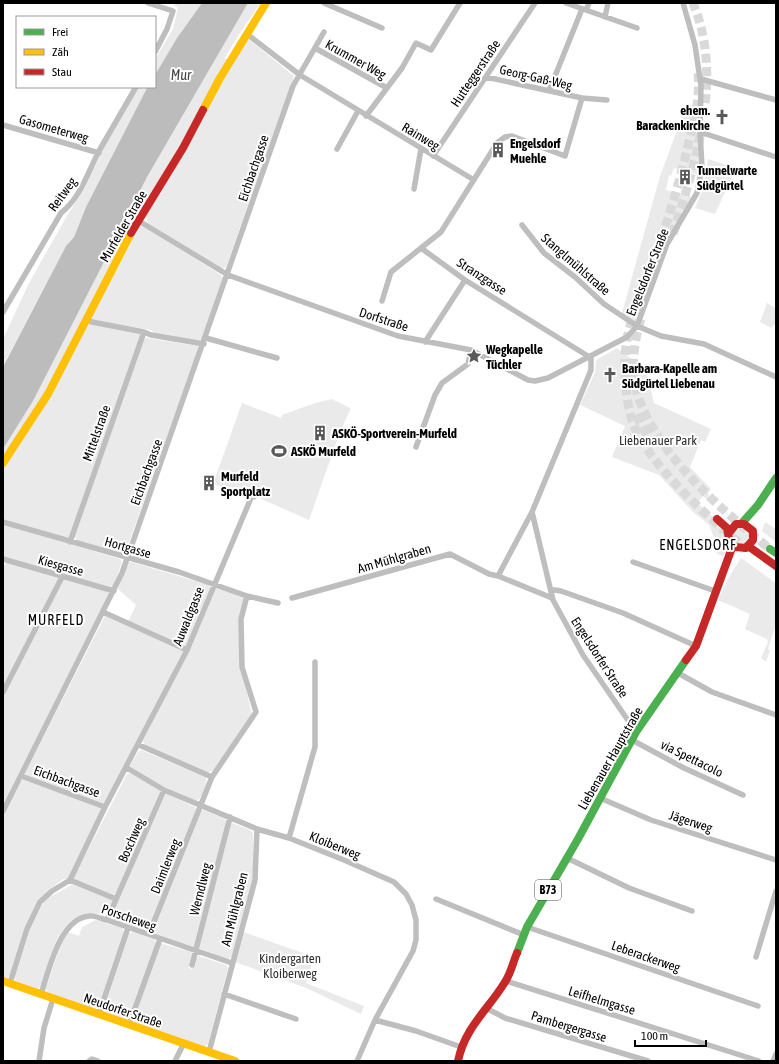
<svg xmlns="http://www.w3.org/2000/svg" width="779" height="1064" viewBox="0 0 779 1064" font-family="'Asap Condensed',sans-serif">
  <rect width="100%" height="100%" fill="#fff"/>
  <path fill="#eaeaea" d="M 176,3 L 202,3 L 177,38 L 155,75 L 155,59 L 173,29 L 178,8 L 174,5 Z
    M 248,3 L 261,3 C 248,21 235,39 225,58 L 228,60 L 178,152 L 137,220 L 129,224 L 127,230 L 129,232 L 46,391 L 3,460 L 3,449 L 33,401 L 105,260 L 124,227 L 123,225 L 147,177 Z
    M 247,38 L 294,76 L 226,267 L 222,269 L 148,223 L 146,216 Z
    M 139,87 L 148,87 L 86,207 L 74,237 L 66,246 L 3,366 L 3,339 L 29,283 L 68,214 L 85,188 L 105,145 Z
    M 698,107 L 699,175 L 674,168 L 671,176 L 669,175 L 666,190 L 692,197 L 668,237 L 636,319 L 632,323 L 622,313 L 660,176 L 685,109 Z
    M 708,159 L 736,168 L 715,214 L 695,208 L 703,189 Z
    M 143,226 L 221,275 L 223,278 L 202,339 L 198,341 L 155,334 L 151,330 L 92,320 L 91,316 L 138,227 Z
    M 767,303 L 776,308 L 776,322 L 771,328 L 760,322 Z
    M 87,323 L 139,332 L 141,334 L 70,538 L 3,519 L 3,469 Z
    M 147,338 L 197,346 L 199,348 L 125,553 L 123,554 L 76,540 L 75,536 L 144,339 Z
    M 617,348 L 646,370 L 654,403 L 711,429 L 705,442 L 701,440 L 690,467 L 711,489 L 708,492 L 712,504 L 703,496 L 697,503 C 714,518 729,527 727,553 L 722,556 L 716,553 L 719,550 L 709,525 L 693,512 L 659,475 L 612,457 L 625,426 L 580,405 L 595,372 L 596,360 Z
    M 332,399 L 350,408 L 350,410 L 340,432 L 309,520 L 257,497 L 255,500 L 213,484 L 242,403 L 281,418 L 282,415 L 315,403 Z
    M 765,522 L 776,529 L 776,542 L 762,531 Z
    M 3,524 L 120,559 L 122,562 L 114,585 L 110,587 L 3,556 Z
    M733 536a8 8 0 1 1 16 0a8 8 0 1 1-16 0Z
    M 741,558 L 776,583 L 776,625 L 768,649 L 770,650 L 766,662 L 761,658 L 768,642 L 767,639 L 745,629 L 750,614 L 718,600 L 729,577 Z
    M 9,562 L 57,577 L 58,579 L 3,687 L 3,568 L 6,563 Z
    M 131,562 L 209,585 L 210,588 L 186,646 L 180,646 L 128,622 L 136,605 L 118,589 L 127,563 Z
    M 63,579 L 108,592 L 109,594 L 3,804 L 3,697 Z
    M 214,587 L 242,595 L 244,598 L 241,668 L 252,715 L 214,770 L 208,773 L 145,746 L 143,741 L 187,653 Z
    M 105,616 L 183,651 L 106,802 L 102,803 L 26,776 L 25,773 Z
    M 141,750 L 206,777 C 208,784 203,796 197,801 L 164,787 L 132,769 L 130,766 L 138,752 Z
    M 130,773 L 161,790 L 162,793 L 117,894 L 113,895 L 75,880 L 74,877 L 127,774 Z
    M 23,780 L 101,807 L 102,810 L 68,879 L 63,879 L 51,888 L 39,901 L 10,976 L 6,978 L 3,977 L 3,816 L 21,781 Z
    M 167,794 L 195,807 L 196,810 L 149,930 L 145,931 L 113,920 L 111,915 L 165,795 Z
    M 204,810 L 225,819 L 226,822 L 196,946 L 193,947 L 154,933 L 153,929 L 200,811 Z
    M 230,822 L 250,830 L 253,833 L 253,880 L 232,957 L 227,959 L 199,948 Z
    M 73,884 L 111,899 L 113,902 L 110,910 C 106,912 102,913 98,914 C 94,915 89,913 85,914 C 55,922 50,961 41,986 L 38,989 L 16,981 L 14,978 L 31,927 L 45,900 Z
    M 96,920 L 122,928 L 124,933 L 99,1007 L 95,1009 L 47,992 L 46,988 L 60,947 L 68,932 L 79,936 L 82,927 Z
    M 133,932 L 154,939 L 156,943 L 130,1018 L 127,1020 L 105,1012 L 104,1009 L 129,934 Z
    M 243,932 L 314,957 L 306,983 L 364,1006 L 361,1014 L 304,987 L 235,962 Z
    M 160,944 L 163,944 L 192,952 L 189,968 L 192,969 L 196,957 L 199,956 L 226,965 L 228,968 L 208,1044 L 204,1047 L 135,1023 L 134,1019 Z"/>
  <path fill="#bcbcbc" d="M 202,3 L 248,3 L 147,177 L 123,225 L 124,227 L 105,260 L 33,401 L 3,449 L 3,367 L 66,246 L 74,237 L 86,207 L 146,90 L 148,87 L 155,87 L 155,75 L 177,38 Z"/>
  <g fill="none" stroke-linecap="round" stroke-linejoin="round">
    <path stroke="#d9d9d9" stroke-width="9" stroke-dasharray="9 4.5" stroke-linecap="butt" d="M 698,73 C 701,104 690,136 683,166 C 674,201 663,236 650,270 C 643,290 634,309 629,330 C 622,357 624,389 631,417 C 642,460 713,522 747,549
      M 673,234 C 696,160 724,78 693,3
      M 641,319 C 633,344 630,374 639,399 C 662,460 721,509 770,549
      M 636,415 L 651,442"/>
    <path stroke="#bebebe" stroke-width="5.5" d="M 148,3 L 173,11 L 167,29 L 155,52
      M 324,3 L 382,28
      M 566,3 L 637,28
      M 586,10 L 589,3
      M 605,17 L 608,3
      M 247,34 L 300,75 L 474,180
      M 315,48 L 387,88
      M 486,77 L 582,98 L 607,100
      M 701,79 L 776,100
      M 549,91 L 582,9
      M 366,116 L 402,68 L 416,43 L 431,50 L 460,3
      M 3,125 L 99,153
      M 700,132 L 776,157
      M 337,149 L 358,111
      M 433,156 L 535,3
      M 414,189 L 421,149
      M 139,221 L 228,275 L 398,336 L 471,350 L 528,380 L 535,381 L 548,378 L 627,337 L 637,326 L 667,244 L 697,193 L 702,167 L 700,132 L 701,86 L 695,45 L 683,3
      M 522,225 L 544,253 L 575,277 L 604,304 L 637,326 L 661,336 L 704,344 L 776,377
      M 421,248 L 465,280 L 591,358
      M 382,301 L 391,272 L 441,232 L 497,143 L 505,137 L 512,136 L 565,156 L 582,98
      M 3,312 L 61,213 C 81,197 87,174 99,151 C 111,130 124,108 136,87
      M 144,332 L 151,335 L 204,344
      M 206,338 L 277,358
      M 425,342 L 465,280
      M 591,358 L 591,370 L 532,512 L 553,600 L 583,655 L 636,732
      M 416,447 L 435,395 L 442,383 L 468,364 L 471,350
      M 3,522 L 179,572 L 247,596
      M 70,542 L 144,332 L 92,322 L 86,319
      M 3,559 L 114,591
      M 633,562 L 715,591
      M 498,576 L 532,512
      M 551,591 L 555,590 L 561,591 L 623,613 L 696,646
      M 292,598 L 450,554 L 489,574 L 498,576 L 552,598
      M 103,612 L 187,650
      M 678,673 L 712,692 L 776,715
      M 3,692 L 62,577
      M 632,740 L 684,768 L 743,795
      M 139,745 L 212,777
      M 127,768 L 164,790 L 257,829 L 289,838 L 344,860 L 394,882 L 406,894 L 412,905 L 416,920 L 416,940 L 413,951 L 375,1020 L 357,1061
      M 21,776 L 105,807
      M 600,798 L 651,820 L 776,860
      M 3,811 L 122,573 L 293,86 L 324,32
      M 289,838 L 315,747 L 315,662
      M 567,858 L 629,888 L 692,911
      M 70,880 L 116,899
      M 436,899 L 524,935
      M 107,920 L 164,790
      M 527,927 L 758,1006
      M 149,934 L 212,777 L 256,712 L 242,667 L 241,619 L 247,596 L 278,603
      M 756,957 L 776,891
      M 192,965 L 230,817
      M 506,981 L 759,1061
      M 10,983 L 27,929 L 40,902 L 52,891 L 70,880 L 105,807 L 187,650 L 251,498 L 255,496
      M 41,994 C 49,971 59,919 89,916 C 94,915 102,919 107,920 L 232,963
      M 224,994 L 296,1019
      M 486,1008 L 505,1018 L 648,1061
      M 99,1014 L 128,928
      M 375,1020 L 416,1031 L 461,1047
      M 129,1025 L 160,939
      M 209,1052 L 255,880 L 257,829
      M 39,1061 L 44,1028 L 53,999
      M 89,1061 L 92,1059 L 98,1061
      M 175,1061 L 184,1043
      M 773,1061 L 776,1054"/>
    <path stroke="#4caf50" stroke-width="8" d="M 742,523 L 758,505 L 776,478
      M 770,549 L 776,553
      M 517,953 L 527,927 L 578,839 L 636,732 L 686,660"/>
    <path stroke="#ffc107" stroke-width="8" d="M 203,110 L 220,78 L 266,3
      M 3,463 L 48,394 L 131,233
      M 3,981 L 235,1061"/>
    <path stroke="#c62828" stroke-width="8" d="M 131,233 L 183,148 L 203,110
      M 717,519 L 727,528 L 729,539 L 735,547 L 746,548 L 753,540 L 753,531 L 744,524 L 736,524 L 729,533
      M 748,546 L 776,566
      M 686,660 L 696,646 L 733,545
      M 458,1061 C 465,1027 488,1010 505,982 C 511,973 513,962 517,953"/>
  </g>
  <defs>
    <g id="church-bare" transform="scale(1.2)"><path d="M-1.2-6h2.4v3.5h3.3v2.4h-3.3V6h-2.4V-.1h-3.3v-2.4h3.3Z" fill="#595959" stroke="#fff" stroke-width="2.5" paint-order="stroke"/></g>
    <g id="building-bare" transform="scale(1.2)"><path d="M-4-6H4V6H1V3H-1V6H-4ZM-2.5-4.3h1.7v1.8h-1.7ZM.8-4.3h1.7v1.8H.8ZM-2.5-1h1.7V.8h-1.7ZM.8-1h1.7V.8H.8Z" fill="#595959" stroke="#fff" stroke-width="2.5" paint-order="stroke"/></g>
    <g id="sight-bare" transform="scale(1.2)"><path d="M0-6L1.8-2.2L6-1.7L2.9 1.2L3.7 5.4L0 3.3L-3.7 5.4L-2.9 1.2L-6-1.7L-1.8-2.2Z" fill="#595959" stroke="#fff" stroke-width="2.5" paint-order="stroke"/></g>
    <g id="stadium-bare" transform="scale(1.2)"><path d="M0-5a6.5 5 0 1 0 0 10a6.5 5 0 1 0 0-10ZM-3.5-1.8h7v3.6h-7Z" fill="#595959" stroke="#fff" stroke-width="2.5" paint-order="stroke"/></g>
  </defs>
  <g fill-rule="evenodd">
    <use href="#church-bare" x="722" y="117"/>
    <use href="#building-bare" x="498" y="150"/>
    <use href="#building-bare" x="685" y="177"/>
    <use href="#sight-bare" x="474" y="356"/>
    <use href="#church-bare" x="610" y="375"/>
    <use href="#building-bare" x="320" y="433"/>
    <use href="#stadium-bare" x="279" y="451"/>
    <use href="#building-bare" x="209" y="483"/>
  </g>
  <g text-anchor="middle" stroke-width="4" stroke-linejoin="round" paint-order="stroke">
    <rect fill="#fff" stroke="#4c4c4c" stroke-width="1" x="535" y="880" width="26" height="20" rx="3"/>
    <g font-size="12" font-weight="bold" fill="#000">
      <text x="548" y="894">B73</text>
    </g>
    <g font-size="13" fill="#000" stroke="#fff">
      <text transform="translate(356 59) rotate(29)" y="5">Krummer Weg</text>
      <text transform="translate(475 73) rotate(-56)" y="5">Hutteggerstraße</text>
      <text transform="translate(536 77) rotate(13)" y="5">Georg-Gaß-Weg</text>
      <text transform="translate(54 128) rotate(16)" y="5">Gasometerweg</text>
      <text transform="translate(421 136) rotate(31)" y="5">Rainweg</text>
      <text transform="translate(253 168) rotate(-71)" y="5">Eichbachgasse</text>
      <text transform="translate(62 194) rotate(-54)" y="5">Reitweg</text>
      <text transform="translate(123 226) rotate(-60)" y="5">Murfelder Straße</text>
      <text transform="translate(576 264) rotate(41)" y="5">Stanglmühlstraße</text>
      <text transform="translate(647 272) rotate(-68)" y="5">Engelsdorfer Straße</text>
      <text transform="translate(482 276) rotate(33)" y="5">Stranzgasse</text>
      <text transform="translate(384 319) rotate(18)" y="5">Dorfstraße</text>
      <text transform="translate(96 433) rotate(-70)" y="5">Mittelstraße</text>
      <text transform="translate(146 472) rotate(-70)" y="5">Eichbachgasse</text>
      <text transform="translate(128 547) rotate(16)" y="5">Hortgasse</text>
      <text transform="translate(394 558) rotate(-16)" y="5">Am Mühlgraben</text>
      <text transform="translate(61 565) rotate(16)" y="5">Kiesgasse</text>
      <text transform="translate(188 616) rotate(-68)" y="5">Auwaldgasse</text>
      <text transform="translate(600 657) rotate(57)" y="5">Engelsdorfer Straße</text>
      <text transform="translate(610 758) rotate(-60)" y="5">Liebenauer Hauptstraße</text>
      <text transform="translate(692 758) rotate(26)" y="5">via Spettacolo</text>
      <text transform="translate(67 781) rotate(20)" y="5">Eichbachgasse</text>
      <text transform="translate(691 821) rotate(18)" y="5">Jägerweg</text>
      <text transform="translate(131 840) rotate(-66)" y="5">Boschweg</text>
      <text transform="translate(335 845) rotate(22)" y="5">Kloiberweg</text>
      <text transform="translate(165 866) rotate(-68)" y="5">Daimlerweg</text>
      <text transform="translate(200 889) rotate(-76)" y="5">Werndlweg</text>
      <text transform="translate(234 909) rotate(-76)" y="5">Am Mühlgraben</text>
      <text transform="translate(129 917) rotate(19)" y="5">Porscheweg</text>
      <text transform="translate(646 956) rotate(19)" y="5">Leberackerweg</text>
      <text transform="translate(602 1000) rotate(17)" y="5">Leifhelmgasse</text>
      <text transform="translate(123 1010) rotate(19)" y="5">Neudorfer Straße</text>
      <text transform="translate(569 1026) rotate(17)" y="5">Pambergergasse</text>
    </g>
    <g font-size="13" font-weight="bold" fill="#000" stroke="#fff" text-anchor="start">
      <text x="710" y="115" text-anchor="end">ehem.<tspan x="710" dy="15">Barackenkirche</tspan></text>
      <text x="510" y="148">Engelsdorf<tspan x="510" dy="15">Muehle</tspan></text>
      <text x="697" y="175">Tunnelwarte<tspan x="697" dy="15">Südgürtel</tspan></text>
      <text x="486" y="354">Wegkapelle<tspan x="486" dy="15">Tüchler</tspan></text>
      <text x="622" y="373">Barbara-Kapelle am<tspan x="622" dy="15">Südgürtel Liebenau</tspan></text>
      <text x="332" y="438">ASKÖ-Sportverein-Murfeld</text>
      <text x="291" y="456">ASKÖ Murfeld</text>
      <text x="221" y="481">Murfeld<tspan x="221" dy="15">Sportplatz</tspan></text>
    </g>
    <g font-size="13" fill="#2f2f2f" stroke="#fff">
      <text x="658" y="445">Liebenauer Park</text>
      <text x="290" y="963">Kindergarten<tspan x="290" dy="15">Kloiberweg</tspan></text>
    </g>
    <g font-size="14" font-style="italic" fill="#404040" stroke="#fff">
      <text x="181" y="80">Mur</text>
    </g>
    <g font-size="14" letter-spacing="1" fill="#000" stroke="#fff">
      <text x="698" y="550">ENGELSDORF</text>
      <text x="56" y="625">MURFELD</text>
    </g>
  </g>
  <rect width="779" height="1064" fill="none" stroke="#000000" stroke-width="8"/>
  <rect x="16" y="16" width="140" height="72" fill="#ffffff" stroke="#999999"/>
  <rect x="24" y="29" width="20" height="6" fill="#4caf50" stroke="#999999"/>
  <text x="52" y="36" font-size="12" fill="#000000">Frei</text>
  <rect x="24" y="49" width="20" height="6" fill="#ffc107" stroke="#999999"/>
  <text x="52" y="56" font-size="12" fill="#000000">Zäh</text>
  <rect x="24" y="69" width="20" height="6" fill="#c62828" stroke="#999999"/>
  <text x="52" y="76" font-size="12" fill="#000000">Stau</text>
  <path d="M635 1040v6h71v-6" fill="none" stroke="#000000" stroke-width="2"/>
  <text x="641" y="1040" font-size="12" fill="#000000" stroke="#ffffff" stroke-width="3" paint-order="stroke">100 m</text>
</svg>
